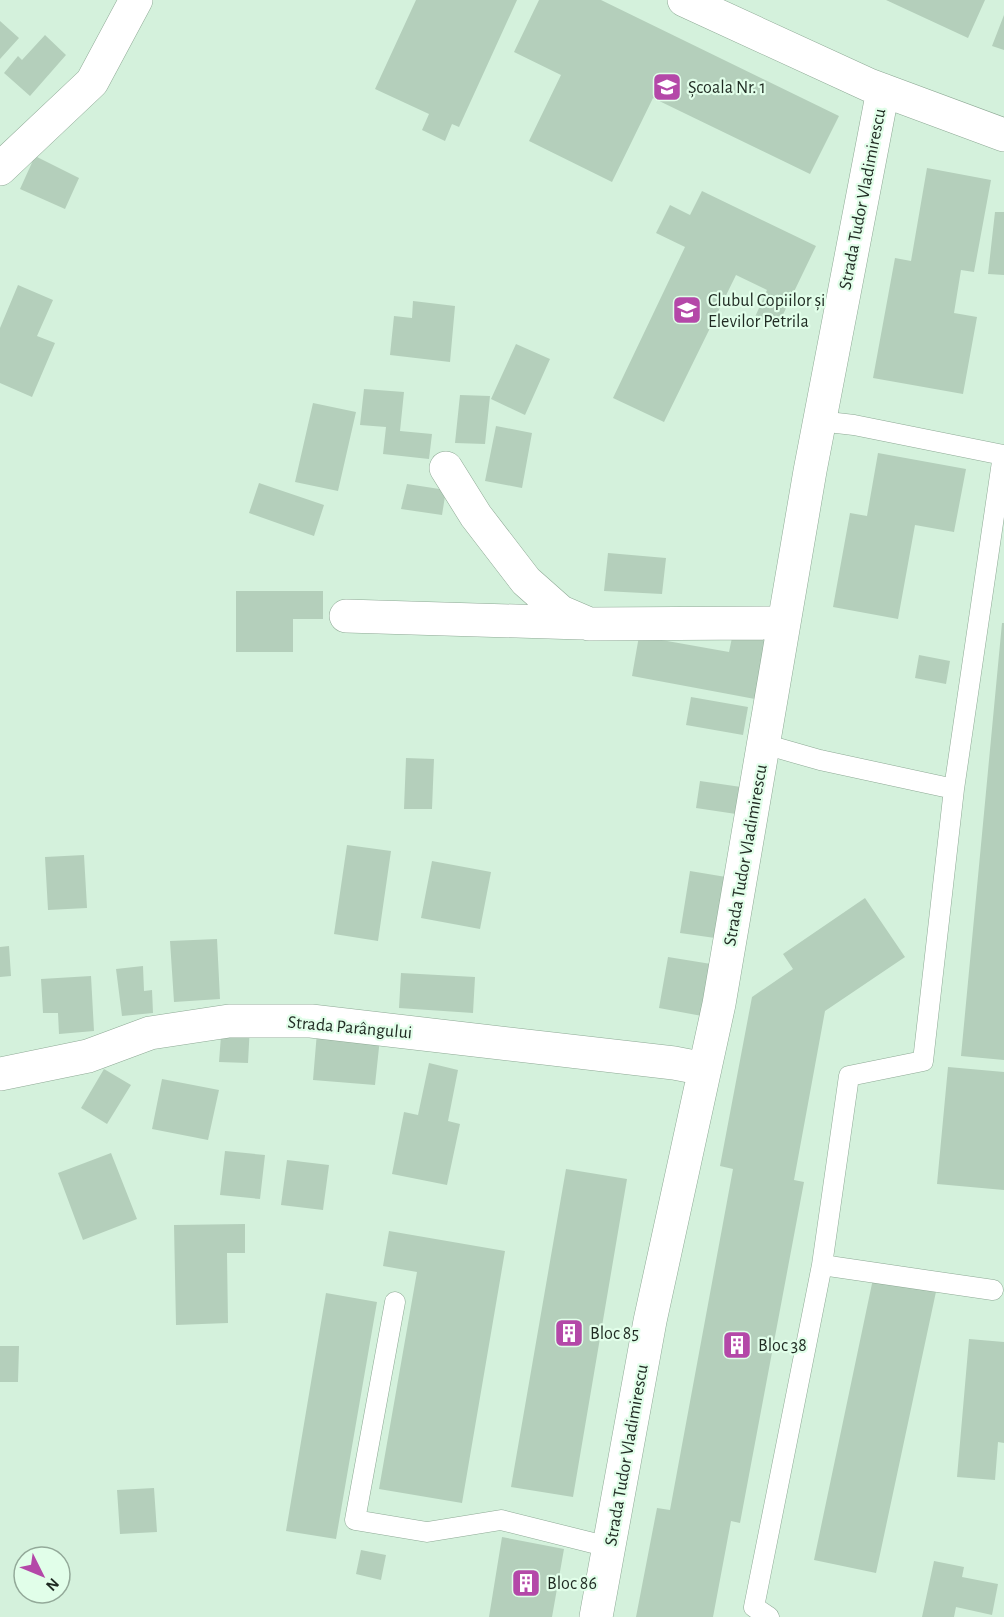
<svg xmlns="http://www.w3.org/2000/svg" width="1004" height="1617" viewBox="0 0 1004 1617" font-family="'Alegreya Sans',sans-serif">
  <rect width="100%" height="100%" fill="#d4f1dc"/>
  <path fill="#b4cfbb" d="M 416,0 L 517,0 L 459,127 L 452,124 L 445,141 L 422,130 L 429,114 L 375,89 Z
    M 539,0 L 601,0 L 839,116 L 810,174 L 653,98 L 612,182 L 529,141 L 561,75 L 514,52 Z
    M 886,0 L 985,0 L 968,38 Z
    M 1004,15 L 1004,50 L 992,46 Z
    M 0,21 L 19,38 L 0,59 Z
    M 45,35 L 66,55 L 30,96 L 4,73 L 18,56 L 22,60 Z
    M 35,156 L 79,178 L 65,209 L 20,189 Z
    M 927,168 L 991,180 L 974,272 L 961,270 L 954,313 L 977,317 L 963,394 L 873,378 L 895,258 L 911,261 Z
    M 702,191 L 816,246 L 777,327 L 755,317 L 767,290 L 736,275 L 664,422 L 613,398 L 685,247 L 656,233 L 670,205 L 690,215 Z
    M 995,212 L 1004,212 L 1004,275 L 988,274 Z
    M 18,285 L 53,300 L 37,336 L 55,343 L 32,397 L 0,383 L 0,328 Z
    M 413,301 L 455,306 L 450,362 L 390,355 L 394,316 L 412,318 Z
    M 516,344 L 550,359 L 525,415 L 491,399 Z
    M 364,389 L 404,392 L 400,431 L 432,434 L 429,459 L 383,454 L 386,427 L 360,425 Z
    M 460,395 L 490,396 L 485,444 L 455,443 Z
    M 313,403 L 356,412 L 338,491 L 295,482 Z
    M 496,426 L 532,433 L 522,488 L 485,481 Z
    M 878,453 L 966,469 L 954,532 L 915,525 L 898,619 L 833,607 L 850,513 L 867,516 Z
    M 259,483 L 324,505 L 314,536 L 249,513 Z
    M 407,484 L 446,490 L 442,515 L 401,509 Z
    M 608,553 L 666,558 L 662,594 L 604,591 Z
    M 236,591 L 323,591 L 323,619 L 293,619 L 293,652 L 236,652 Z
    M 1002,623 L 1004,623 L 1004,1060 L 961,1056 Z
    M 734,628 L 767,634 L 755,699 L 632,676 L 639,636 L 729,652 Z
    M 919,655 L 950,661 L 946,684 L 915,678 Z
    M 691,697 L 748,707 L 743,735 L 686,725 Z
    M 406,758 L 434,759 L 432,809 L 404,809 Z
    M 700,781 L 741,787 L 736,814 L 696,808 Z
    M 347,845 L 391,851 L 378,941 L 334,934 Z
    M 84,855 L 87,908 L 48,910 L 45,857 Z
    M 432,861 L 491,872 L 480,929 L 421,918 Z
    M 690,871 L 726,877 L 715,938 L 680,933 Z
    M 865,898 L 905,957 L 825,1011 L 794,1180 L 804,1182 L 740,1523 L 731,1521 L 713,1617 L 636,1617 L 657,1508 L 670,1510 L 733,1169 L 720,1166 L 752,997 L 793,969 L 783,954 Z
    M 217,939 L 220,999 L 174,1002 L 170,941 Z
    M 9,946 L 11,976 L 0,977 L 0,947 Z
    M 668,957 L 711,964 L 702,1016 L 659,1008 Z
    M 143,966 L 144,991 L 152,990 L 153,1013 L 122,1016 L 116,969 Z
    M 401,973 L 475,977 L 473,1013 L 399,1008 Z
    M 91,976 L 94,1031 L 59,1034 L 58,1013 L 43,1013 L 41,979 Z
    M 222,1023 L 250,1025 L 248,1063 L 219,1062 Z
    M 317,1032 L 380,1038 L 375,1085 L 313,1080 Z
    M 429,1063 L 458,1070 L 448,1121 L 460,1124 L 447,1185 L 392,1174 L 404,1112 L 418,1115 Z
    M 948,1067 L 1004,1072 L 1004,1190 L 937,1184 Z
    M 104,1069 L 131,1085 L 107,1124 L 81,1108 Z
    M 162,1079 L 219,1090 L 208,1140 L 152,1129 Z
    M 225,1151 L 265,1155 L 260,1199 L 220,1195 Z
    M 111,1153 L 137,1219 L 83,1240 L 58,1173 Z
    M 287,1160 L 329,1165 L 323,1210 L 281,1205 Z
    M 566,1169 L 627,1179 L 573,1497 L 511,1487 Z
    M 245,1224 L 245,1253 L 227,1253 L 228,1323 L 176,1325 L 174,1225 Z
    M 389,1231 L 505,1251 L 462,1503 L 379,1489 L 417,1272 L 383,1266 Z
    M 874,1274 L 937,1287 L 876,1573 L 814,1560 Z
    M 326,1293 L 377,1302 L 336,1539 L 286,1531 Z
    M 969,1339 L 1004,1342 L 1004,1443 L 998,1442 L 995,1480 L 957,1477 Z
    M 0,1346 L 19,1346 L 18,1382 L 0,1382 Z
    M 154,1488 L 157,1532 L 120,1534 L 117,1490 Z
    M 502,1537 L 564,1549 L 552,1617 L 489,1617 Z
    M 361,1550 L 386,1555 L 381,1580 L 356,1574 Z
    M 934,1561 L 964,1567 L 962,1577 L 998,1584 L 992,1615 L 956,1607 L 954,1617 L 922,1617 Z"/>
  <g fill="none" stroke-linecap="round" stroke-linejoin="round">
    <g stroke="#8ea995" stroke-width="21">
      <path id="service" d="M 819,421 L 854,425 L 1003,455 L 954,789
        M 764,744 L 820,760 L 954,789 L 923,1061 L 849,1076 L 822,1265 L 993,1290
        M 395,1302 L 355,1520 L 427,1532 L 501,1520 L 609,1547
        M 769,1617 L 754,1607 L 822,1265"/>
    </g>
    <g stroke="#8ea995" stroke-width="34">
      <path id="minor" d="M 684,0 L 869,85 L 1004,135
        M 0,169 L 92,82 L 136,0
        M 446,468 L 476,516 L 526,581 L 561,612 L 589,624 L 784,623
        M 346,616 L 581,623
        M 0,1074 L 88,1056 L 150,1033 L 229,1021 L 311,1021 L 674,1063 L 705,1069
        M 596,1617 L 650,1321 L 719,1004 L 810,471 L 883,90"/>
    </g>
    <use href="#service" stroke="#fff" stroke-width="20"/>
    <use href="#minor" stroke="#fff" stroke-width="33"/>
  </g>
  <defs>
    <g id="school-square" transform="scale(1.5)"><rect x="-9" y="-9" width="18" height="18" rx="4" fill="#b448a8" stroke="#e1fee9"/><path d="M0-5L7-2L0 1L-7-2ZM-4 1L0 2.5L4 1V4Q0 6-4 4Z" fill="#fff"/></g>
    <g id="building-square" transform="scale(1.5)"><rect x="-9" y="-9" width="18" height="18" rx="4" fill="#b448a8" stroke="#e1fee9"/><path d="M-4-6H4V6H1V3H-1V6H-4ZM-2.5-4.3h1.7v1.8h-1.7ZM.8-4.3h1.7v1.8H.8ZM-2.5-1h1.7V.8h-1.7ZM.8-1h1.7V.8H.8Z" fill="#fff"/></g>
  </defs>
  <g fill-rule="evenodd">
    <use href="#school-square" x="667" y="87"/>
    <use href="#school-square" x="687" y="310"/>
    <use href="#building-square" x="569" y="1333"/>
    <use href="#building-square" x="737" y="1345"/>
    <use href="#building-square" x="526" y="1583"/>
  </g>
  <g text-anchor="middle" stroke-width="4.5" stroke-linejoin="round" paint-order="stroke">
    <g font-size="18" fill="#1f2a22" stroke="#e1fee9" text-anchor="start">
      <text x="688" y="93">Școala Nr. 1</text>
      <text x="708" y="306">Clubul Copiilor și<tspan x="708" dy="21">Elevilor Petrila</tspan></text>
      <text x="590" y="1339">Bloc 85</text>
      <text x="758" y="1351">Bloc 38</text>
      <text x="547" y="1589">Bloc 86</text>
    </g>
    <g font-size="18" fill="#1f2a22" stroke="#e1fee9">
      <text transform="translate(862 199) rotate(-79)" y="6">Strada Tudor Vladimirescu</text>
      <text transform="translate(745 855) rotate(-80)" y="6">Strada Tudor Vladimirescu</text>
      <text transform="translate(350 1027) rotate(5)" y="6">Strada Parângului</text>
      <text transform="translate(626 1455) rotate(-80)" y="6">Strada Tudor Vladimirescu</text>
    </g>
  </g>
  <g transform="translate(42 1575) rotate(133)"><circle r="28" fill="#e1fee9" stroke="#93a999" stroke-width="1.5"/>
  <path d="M0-4.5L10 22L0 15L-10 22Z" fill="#b448a8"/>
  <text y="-9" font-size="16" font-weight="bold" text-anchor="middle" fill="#1f2a22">N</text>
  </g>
</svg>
